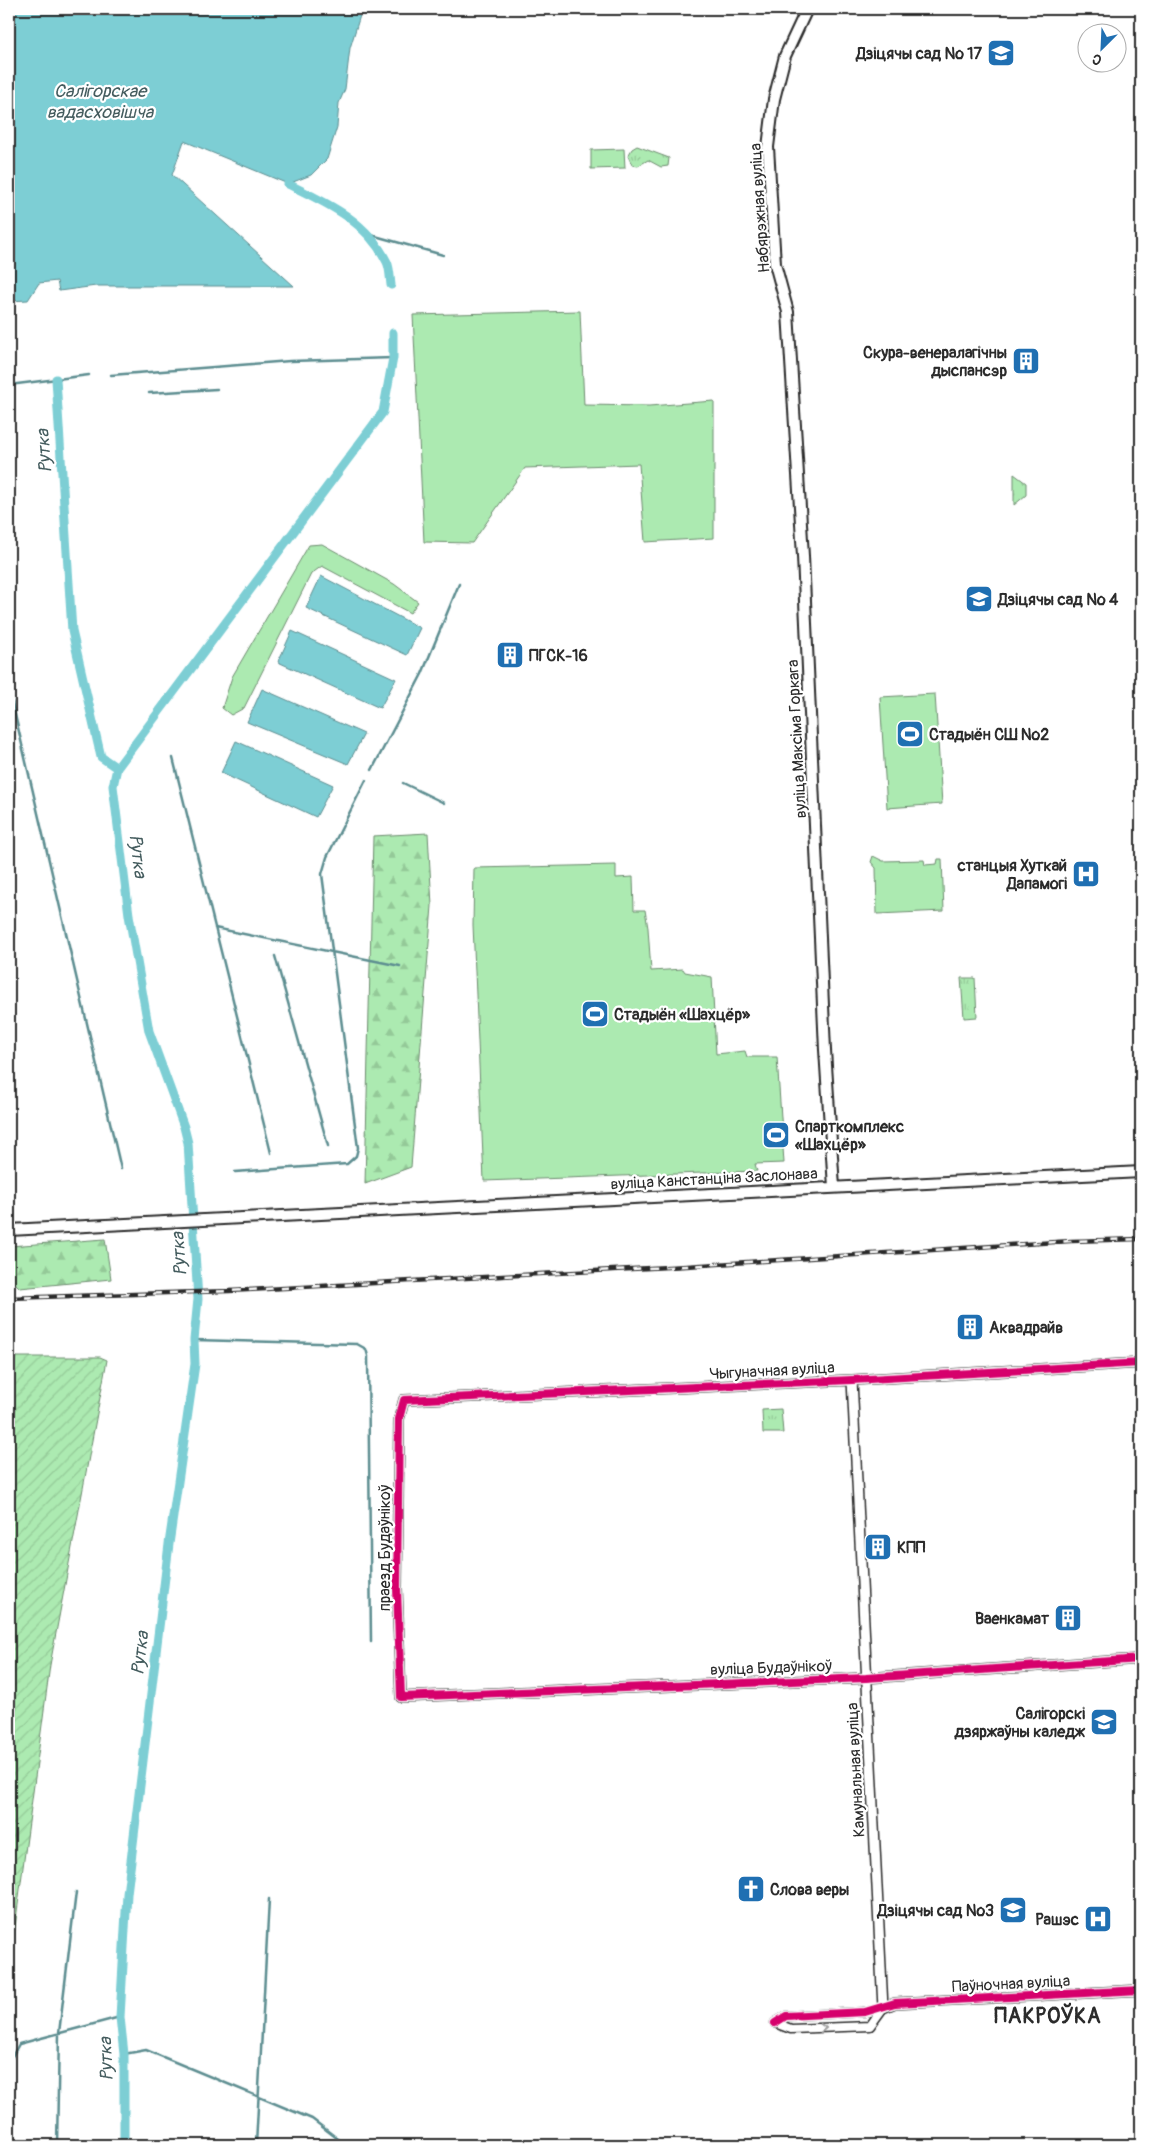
<svg xmlns="http://www.w3.org/2000/svg" width="1150" height="2154" viewBox="0 0 1150 2154" font-family="Pangolin,sans-serif">
  <defs>
    <pattern id="forest-firs" width="22" height="20" patternUnits="userSpaceOnUse" patternTransform="scale(1.25)"><rect width="22" height="20" fill="#aceab1"/><path d="M5 1l3.5 6h-7zM16 11l3.5 6h-7z" fill="#94c998"/></pattern>
    <pattern id="park-tufts" width="24" height="20" patternUnits="userSpaceOnUse" patternTransform="scale(1.25)"><rect width="24" height="20" fill="#aceab1"/><path d="M3 7l-1-3M5 7V3M7 7l1-3M15 17l-1-3M17 17v-4M19 17l1-3" fill="none" stroke="#94c998"/></pattern>
    <pattern id="garden-furrows" width="10" height="10" patternUnits="userSpaceOnUse" patternTransform="scale(1.25)"><rect width="10" height="10" fill="#aceab1"/><path d="M-1 1l2-2M0 10L10 0M9 11l2-2" fill="none" stroke="#94c998"/></pattern>
  </defs>
  <rect width="100%" height="100%" fill="#fff"/>
  <filter id="ink" filterUnits="userSpaceOnUse"><feTurbulence type="fractalNoise" baseFrequency=".02" numOctaves="2"/><feDisplacementMap in="SourceGraphic" scale="10" xChannelSelector="R" yChannelSelector="G"/><feConvolveMatrix kernelMatrix="1 2 1 2 8 2 1 2 1" color-interpolation-filters="sRGB"/></filter>
  <g filter="url(#ink)">
    <path fill="#aceab1" stroke="#6c8a6e" d="M 624,149 L 625,168 L 591,169 L 591,150 Z
      M 580,311 L 584,405 L 649,406 L 714,401 L 714,538 L 645,542 L 639,464 L 525,468 L 472,543 L 424,542 L 413,315 Z
      M 322,544 L 394,584 L 418,602 L 410,613 L 322,566 L 311,574 L 244,708 L 231,715 L 222,708 L 232,677 L 309,545 Z
      M 935,694 L 942,804 L 887,808 L 880,697 Z
      M 873,856 L 883,861 L 924,860 L 925,865 L 937,864 L 938,859 L 942,859 L 944,911 L 877,914 L 876,868 L 871,862 Z
      M 616,865 L 616,878 L 633,877 L 634,910 L 645,910 L 648,928 L 651,971 L 683,969 L 685,972 L 712,977 L 716,1054 L 745,1051 L 747,1057 L 777,1057 L 784,1163 L 755,1164 L 757,1171 L 484,1181 L 473,925 L 474,868 Z"/>
    <path fill="url(#forest-firs)" stroke="#6c8a6e" d="M 428,833 L 432,906 L 411,1167 L 365,1184 L 373,836 Z
      M 105,1239 L 111,1279 L 20,1288 L 9,1277 L 9,1246 Z"/>
    <path fill="url(#park-tufts)" stroke="#6c8a6e" d="M 637,146 L 669,158 L 668,166 L 661,167 L 648,160 L 638,166 L 632,165 L 628,156 L 632,149 Z
      M 1014,474 L 1026,483 L 1026,495 L 1014,505 Z
      M 961,978 L 975,978 L 977,1017 L 964,1018 Z
      M 781,1409 L 783,1433 L 763,1433 L 762,1410 Z"/>
    <path fill="url(#garden-furrows)" stroke="#6c8a6e" d="M 9,1357 L 100,1357 L 107,1360 L 50,1665 L 9,1972 Z"/>
    <path fill="#7dced4" stroke="#5c8d90" d="M 9,9 L 362,9 L 350,48 L 345,89 L 339,103 L 337,127 L 327,159 L 311,175 L 288,184 L 184,141 L 172,175 L 294,286 L 96,286 L 59,291 L 57,281 L 39,283 L 28,300 L 9,301 Z
      M 321,576 L 420,628 L 407,655 L 306,608 Z
      M 292,631 L 396,679 L 380,708 L 278,662 Z
      M 262,689 L 364,734 L 348,764 L 247,722 Z
      M 236,741 L 333,785 L 316,817 L 221,773 Z"/>
    <g fill="none" stroke-linecap="round" stroke-linejoin="round">
      <path stroke="#5c8d90" stroke-width="2.5" d="M 368,234 L 443,255
        M 111,375 L 290,361 L 393,358
        M 9,385 L 89,375
        M 149,393 L 217,389
        M 9,689 L 121,1169
        M 173,758 L 271,1153
        M 372,770 L 422,674 L 459,584
        M 403,783 L 444,803
        M 9,893 L 9,911
        M 215,928 L 400,966
        M 275,956 L 328,1146
        M 235,1172 L 347,1164 L 356,1156 L 358,1148 L 322,874 L 327,857 L 366,780
        M 194,1340 L 357,1344 L 366,1349 L 368,1356 L 371,1642
        M 124,2054 L 146,2050 L 312,2119 L 346,2145
        M 9,2070 L 10,2060 L 19,2044 L 120,2017
        M 57,2145 L 59,2033 L 76,1892
        M 256,2145 L 269,1899"/>
      <path stroke="#7dced4" stroke-width="9" d="M 288,184 C 327,203 366,220 387,262 C 390,268 390,278 391,285
        M 56,379 L 72,631 L 101,757 L 117,768 L 113,786 L 129,915 L 149,1031 L 184,1127 L 188,1143 L 198,1299 L 194,1340 L 195,1364 L 169,1544 L 127,1894 L 120,2017 L 124,2054 L 124,2145
        M 117,768 L 383,412 L 393,358 L 393,333"/>
      <g stroke="#2b2b2b" stroke-width="11">
        <path id="minor" d="M 775,2023 L 791,2029 L 870,2026 L 883,2008
          M 775,2023 L 786,2016 L 865,2012 L 883,2008"/>
      </g>
      <g stroke="#2b2b2b" stroke-width="12">
        <path id="tertiary" d="M 1141,1363 L 852,1380 L 404,1400 L 399,1419 L 397,1588 L 401,1697 L 866,1678 L 1141,1659
          M 852,1380 L 883,2008 L 895,2003 L 1141,1990"/>
      </g>
      <g stroke="#2b2b2b" stroke-width="14">
        <path id="secondary" d="M 807,9 L 785,56 L 774,99 L 768,147 L 775,264 L 788,312 L 803,556 L 825,1050 L 834,1187
          M 9,1230 L 1141,1172"/>
      </g>
      <use href="#minor" stroke="#fff" stroke-width="8"/>
      <use href="#tertiary" stroke="#fff" stroke-width="9"/>
      <use href="#secondary" stroke="#fff" stroke-width="10"/>
      <g stroke="#2b2b2b" stroke-width="4.5">
        <path id="rail" d="M 9,1298 L 229,1291 L 687,1266 L 1071,1241 L 1141,1239"/>
      </g>
      <use href="#rail" stroke="#fff" stroke-width="2.5" stroke-dasharray="8" stroke-linecap="butt"/>
      <g stroke="#fff" stroke-width="11">
        <path id="cycleway" d="M 1141,1363 L 852,1380 L 404,1400 L 399,1419 L 397,1588 L 401,1697 L 866,1678 L 1141,1659
          M 775,2023 L 786,2016 L 865,2012 L 895,2003 L 1141,1990"/>
      </g>
      <use href="#cycleway" stroke="#d6006c" stroke-width="8"/>
    </g>
    <defs><path id="oneway-chevron" d="M-2-3.5L2.5 0L-2 3.5" fill="none" stroke-width="1.6" stroke-linecap="round" stroke-linejoin="round" transform="scale(1.25)"/></defs>
    <use stroke="#a0a0a0" href="#oneway-chevron" transform="translate(823 2028) rotate(-2)"/>
  </g>
  <defs>
    <g id="school-square" transform="scale(1.4375)"><rect x="-9" y="-9" width="18" height="18" rx="4" fill="#1f6fb2" stroke="#fff"/><path d="M0-5L7-2L0 1L-7-2ZM-4 1L0 2.5L4 1V4Q0 6-4 4Z" fill="#fff"/></g>
    <g id="building-square" transform="scale(1.4375)"><rect x="-9" y="-9" width="18" height="18" rx="4" fill="#1f6fb2" stroke="#fff"/><path d="M-4-6H4V6H1V3H-1V6H-4ZM-2.5-4.3h1.7v1.8h-1.7ZM.8-4.3h1.7v1.8H.8ZM-2.5-1h1.7V.8h-1.7ZM.8-1h1.7V.8H.8Z" fill="#fff"/></g>
    <g id="stadium-square" transform="scale(1.4375)"><rect x="-9" y="-9" width="18" height="18" rx="4" fill="#1f6fb2" stroke="#fff"/><path d="M0-5a6.5 5 0 1 0 0 10a6.5 5 0 1 0 0-10ZM-3.5-1.8h7v3.6h-7Z" fill="#fff"/></g>
    <g id="hospital-square" transform="scale(1.4375)"><rect x="-9" y="-9" width="18" height="18" rx="4" fill="#1f6fb2" stroke="#fff"/><path d="M-5-5h3v3.5h4V-5h3V5h-3V1.5h-4V5h-3Z" fill="#fff"/></g>
    <g id="university-square" transform="scale(1.4375)"><rect x="-9" y="-9" width="18" height="18" rx="4" fill="#1f6fb2" stroke="#fff"/><path d="M0-5L7-2L0 1L-7-2ZM-4 1L0 2.5L4 1V4Q0 6-4 4Z" fill="#fff"/></g>
    <g id="church-square" transform="scale(1.4375)"><rect x="-9" y="-9" width="18" height="18" rx="4" fill="#1f6fb2" stroke="#fff"/><path d="M-1.2-6h2.4v3.5h3.3v2.4h-3.3V6h-2.4V-.1h-3.3v-2.4h3.3Z" fill="#fff"/></g>
  </defs>
  <g fill-rule="evenodd">
    <use href="#school-square" x="1001" y="53"/>
    <use href="#building-square" x="1026" y="361"/>
    <use href="#school-square" x="979" y="599"/>
    <use href="#building-square" x="510" y="655"/>
    <use href="#stadium-square" x="910" y="734"/>
    <use href="#hospital-square" x="1086" y="874"/>
    <use href="#stadium-square" x="595" y="1014"/>
    <use href="#stadium-square" x="776" y="1135"/>
    <use href="#building-square" x="970" y="1327"/>
    <use href="#building-square" x="878" y="1547"/>
    <use href="#building-square" x="1068" y="1618"/>
    <use href="#university-square" x="1104" y="1722"/>
    <use href="#church-square" x="751" y="1889"/>
    <use href="#school-square" x="1013" y="1910"/>
    <use href="#hospital-square" x="1098" y="1919"/>
  </g>
  <g text-anchor="middle" stroke-width="4.5" stroke-linejoin="round" paint-order="stroke">
    <g font-size="16" font-weight="bold" fill="#2b2b2b" stroke="#fff" text-anchor="start">
      <text x="982" y="59" text-anchor="end">Дзіцячы сад № 17</text>
      <text x="1007" y="358" text-anchor="end">Скура-венералагічны<tspan x="1007" dy="18">дыспансэр</tspan></text>
      <text x="998" y="605">Дзіцячы сад № 4</text>
      <text x="529" y="661">ПГСК-16</text>
      <text x="929" y="740">Стадыён СШ №2</text>
      <text x="1067" y="871" text-anchor="end">станцыя Хуткай<tspan x="1067" dy="18">Дапамогі</tspan></text>
      <text x="614" y="1020">Стадыён «Шахцёр»</text>
      <text x="795" y="1132">Спарткомплекс<tspan x="795" dy="18">«Шахцёр»</tspan></text>
      <text x="989" y="1333">Аквадрайв</text>
      <text x="897" y="1553">КПП</text>
      <text x="1049" y="1624" text-anchor="end">Ваенкамат</text>
      <text x="1085" y="1719" text-anchor="end">Салігорскі<tspan x="1085" dy="18">дзяржаўны каледж</tspan></text>
      <text x="770" y="1895">Слова веры</text>
      <text x="994" y="1916" text-anchor="end">Дзіцячы сад №3</text>
      <text x="1079" y="1925" text-anchor="end">Рашэс</text>
    </g>
    <g font-size="16" fill="#2b2b2b" stroke="#fff">
      <text transform="translate(759 208) rotate(-94)" y="6">Набярэжная вуліца</text>
      <text transform="translate(796 739) rotate(-93)" y="6">вуліца Максіма Горкага</text>
      <text transform="translate(714 1178) rotate(-3)" y="6">вуліца Канстанціна Заслонава</text>
      <text transform="translate(772 1370) rotate(-3)" y="6">Чыгуначная вуліца</text>
      <text transform="translate(384 1548) rotate(-90)" y="6">праезд Будаўнікоў</text>
      <text transform="translate(771 1667) rotate(-2)" y="6">вуліца Будаўнікоў</text>
      <text transform="translate(855 1770) rotate(-93)" y="6">Камунальная вуліца</text>
      <text transform="translate(1011 1983) rotate(-3)" y="6">Паўночная вуліца</text>
    </g>
    <g font-size="18" font-style="italic" fill="#445c5e" stroke="#fff">
      <text x="100" y="97">Салігорскае<tspan x="100" dy="21">вадасховішча</tspan></text>
      <text transform="translate(44 451) rotate(-94)" y="6">Рутка</text>
      <text transform="translate(138 856) rotate(83)" y="6">Рутка</text>
      <text transform="translate(179 1254) rotate(-94)" y="6">Рутка</text>
      <text transform="translate(140 1653) rotate(-83)" y="6">Рутка</text>
      <text transform="translate(106 2059) rotate(-92)" y="6">Рутка</text>
    </g>
    <g font-size="21" font-weight="bold" letter-spacing="1" fill="#2b2b2b" stroke="#fff">
      <text x="1048" y="2023">ПАКРОЎКА</text>
    </g>
  </g>
  <rect width="1150" height="2154" fill="none" stroke="#fff" stroke-width="30"/>
  <rect x="15" y="15" width="1120" height="2124" fill="none" stroke="#2b2b2b" stroke-width="2" filter="url(#ink)"/>
  <g transform="translate(1102 48) rotate(204)"><circle r="24" fill="#ffffff" stroke="#aaaaaa"/>
  <path d="M0-4L9 19L0 12L-9 19Z" fill="#1f6fb2"/>
  <text y="-8" font-size="14" font-weight="bold" text-anchor="middle" fill="#2b2b2b">С</text>
  </g>
</svg>
